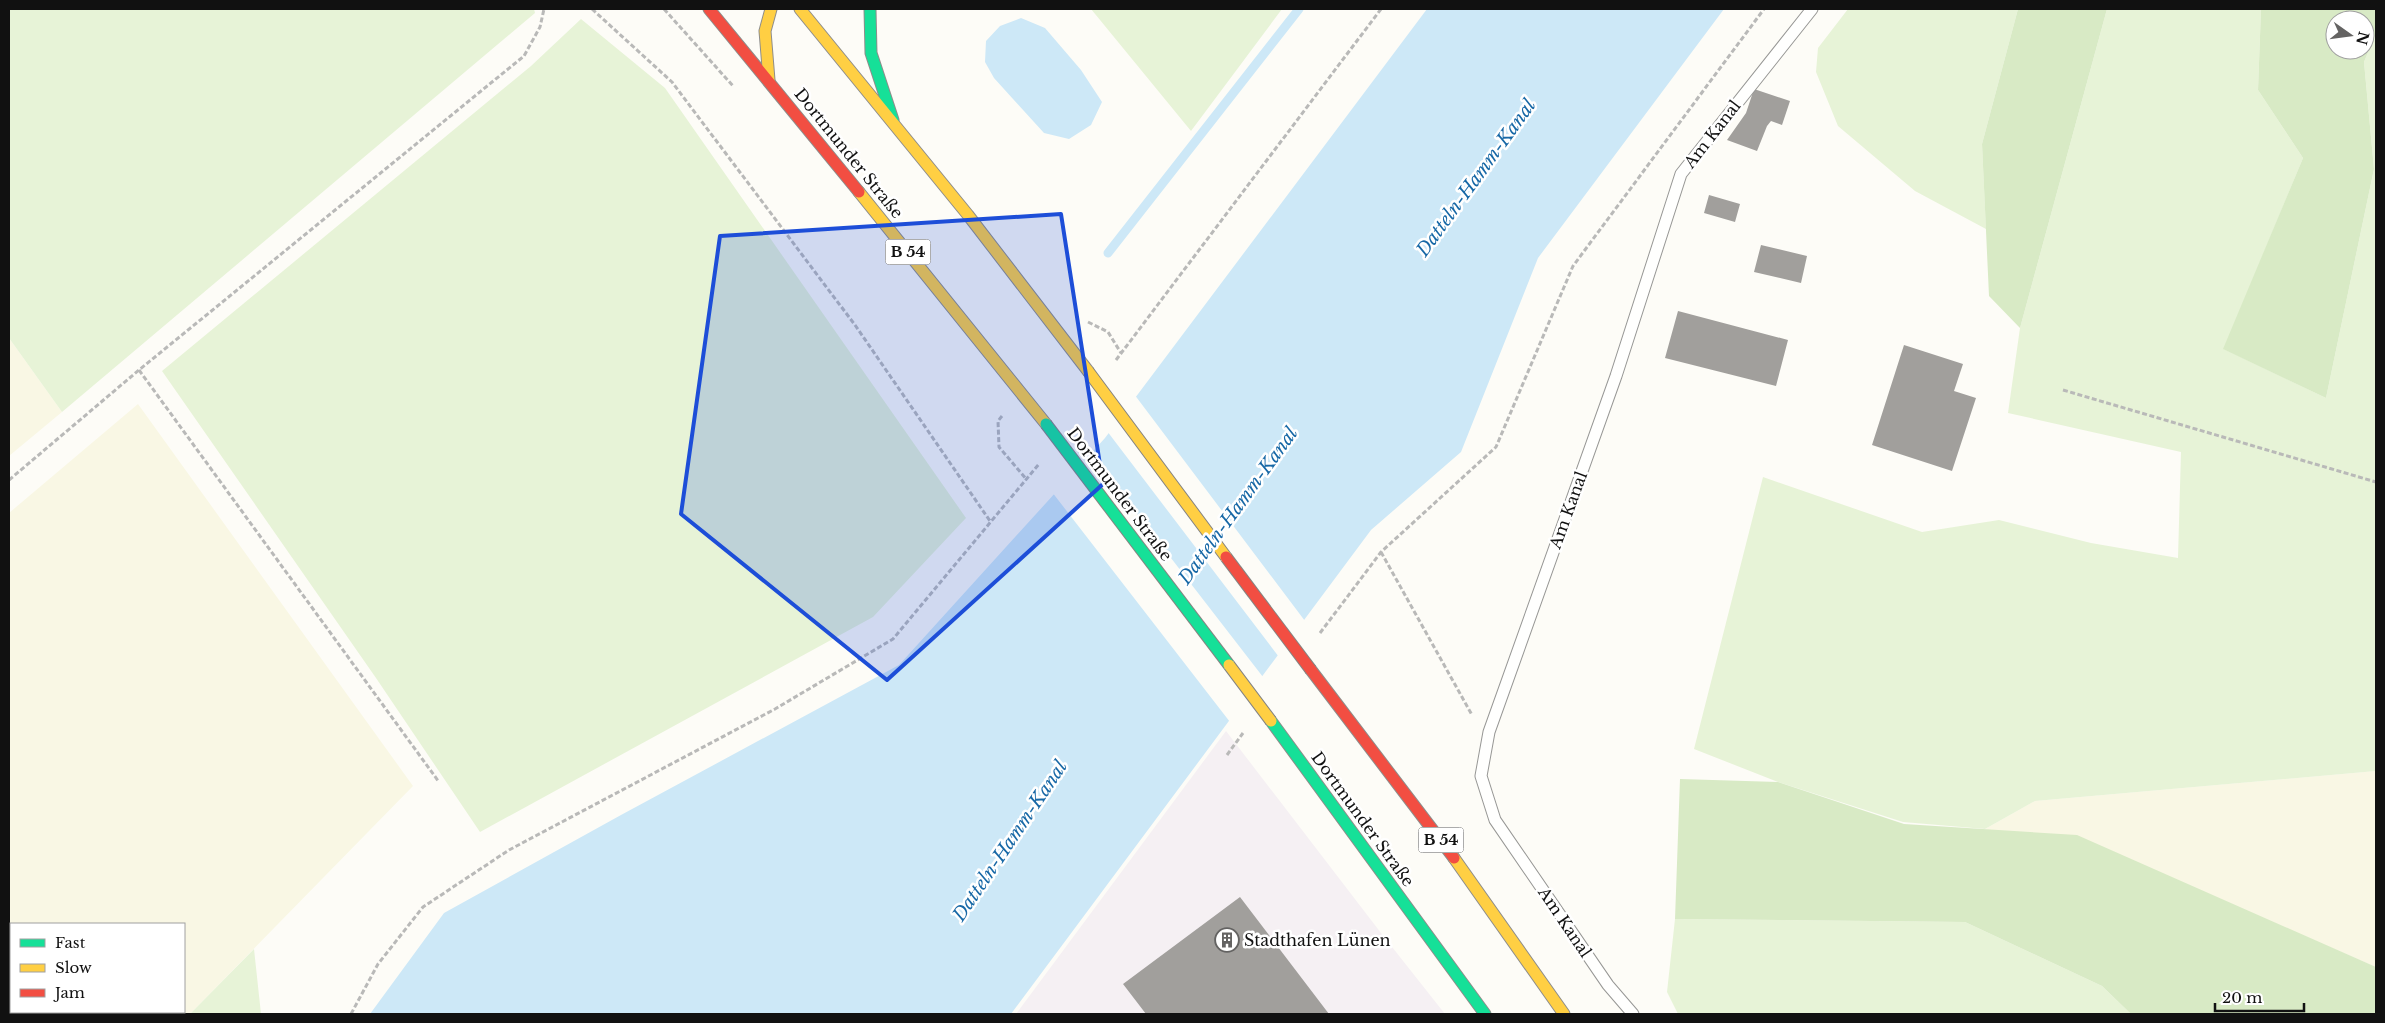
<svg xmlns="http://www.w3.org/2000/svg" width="2385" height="1023" viewBox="0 0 2385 1023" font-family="'Libre Baskerville',serif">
  <rect width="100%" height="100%" fill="#fdfcf7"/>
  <path fill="#f5f0f3" d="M 1226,731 L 1381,933 L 1445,1014 L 1016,1014 Z"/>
  <path fill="#f9f7e4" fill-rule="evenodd" d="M 9,338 L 62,412 L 9,456 Z
    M 138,404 L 413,786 L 190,1014 L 9,1014 L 9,513 ZM 11,924 L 184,924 L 184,1012 L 11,1012 Z
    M 2376,771 L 2376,967 L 2297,933 L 1985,829 L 2035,801 Z"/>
  <path fill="#e7f3d7" d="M 9,9 L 534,9 L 535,13 L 62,412 L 9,338 Z
    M 1091,9 L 1282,9 L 1191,131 Z
    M 1848,9 L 2018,9 L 1982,144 L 1986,229 L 1915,191 L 1838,126 L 1816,72 L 1818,48 Z
    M 2107,9 L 2261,9 L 2258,90 L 2303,158 L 2224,349 L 2326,398 L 2374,169 L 2364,62 L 2376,33 L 2376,771 L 2035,801 L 1985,829 L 1903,822 L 1778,782 L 1694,749 L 1763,477 L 1922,532 L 1999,520 L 2091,543 L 2178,558 L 2181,452 L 2008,413 L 2020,328 Z
    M 581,19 L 665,88 L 966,518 L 873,617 L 480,832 L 376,678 L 162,371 L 531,66 Z
    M 1675,919 L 1965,922 L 2102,986 L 2131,1014 L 1678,1014 L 1667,992 Z
    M 254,949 L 261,1014 L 190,1014 Z"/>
  <path fill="#d8eac5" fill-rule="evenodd" d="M 2018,9 L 2107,9 L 2020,328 L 1989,296 L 1982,144 Z
    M 2261,9 L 2376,9 L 2376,33 L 2364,62 L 2374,169 L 2326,398 L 2223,349 L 2303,158 L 2258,90 ZM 2335,20 L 2365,20 L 2365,50 L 2335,50 Z
    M 1680,779 L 1778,782 L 1904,824 L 2077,835 L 2376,967 L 2376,1014 L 2131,1014 L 2102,986 L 1965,922 L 1675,919 Z"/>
  <path fill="#cde8f7" d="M 1427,9 L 1724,9 L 1538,258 L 1461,452 L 1371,530 L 1011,1014 L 370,1014 L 444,913 L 621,815 L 899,665 L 1105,438 Z
    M 1021,18 L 1045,28 L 1081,70 L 1102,102 L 1091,125 L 1069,139 L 1044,133 L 994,78 L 985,62 L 986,41 L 1000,26 Z"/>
  <path fill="#fdfcf7" d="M 1134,394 L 1305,621 L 1279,657 L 1107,431 Z
    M 1089,452 L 1263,677 L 1230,722 L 1052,492 Z"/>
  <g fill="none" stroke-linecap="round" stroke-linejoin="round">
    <path stroke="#cde8f7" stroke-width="9" d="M 1108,253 L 1299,9"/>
  </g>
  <path fill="#a19f9c" d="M 1754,89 L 1790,101 L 1782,125 L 1771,121 L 1767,126 L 1757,151 L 1727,140 L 1746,113 Z
    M 1709,195 L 1740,204 L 1735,222 L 1704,213 Z
    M 1761,245 L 1807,256 L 1801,283 L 1754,272 Z
    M 1678,311 L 1788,340 L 1776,386 L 1665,358 Z
    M 1904,345 L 1963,364 L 1954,391 L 1976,398 L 1952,471 L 1872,445 Z
    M 1240,897 L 1329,1014 L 1146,1014 L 1123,984 Z"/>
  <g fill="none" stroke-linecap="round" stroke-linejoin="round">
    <g stroke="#979795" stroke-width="13">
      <path id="lane" d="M 1633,1014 L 1608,985 L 1495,820 L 1481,776 L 1489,732 L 1616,376 L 1681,174 L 1812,9"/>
    </g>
    <g stroke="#8e8d8b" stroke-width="13">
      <path id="fast" d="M 870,9 L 871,53 L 893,120
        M 1271,721 L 1485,1014"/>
    </g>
    <g stroke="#8e8d8b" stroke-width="13">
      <path id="slow" d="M 800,9 L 968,215 L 1088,371
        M 769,80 L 765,31 L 771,9
        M 859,192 L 1046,424
        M 1454,858 L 1564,1014"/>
    </g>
    <g stroke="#8e8d8b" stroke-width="13">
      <path id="jam" d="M 709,9 L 859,192
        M 1311,670 L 1454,858"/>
    </g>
    <path stroke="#b9b9b8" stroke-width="3" stroke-dasharray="5 2.5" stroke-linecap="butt" d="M 592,9 L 672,82 L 855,325 L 990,521
      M 664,9 L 733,86
      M 1088,322 L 1108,332 L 1121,353
      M 1116,360 L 1381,9
      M 139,370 L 439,782
      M 2063,390 L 2376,482
      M 1002,416 L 998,421 L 999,447 L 1027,480
      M 9,480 L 139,370 L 524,56 L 540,27 L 544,9
      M 1381,552 L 1472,715
      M 1320,633 L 1381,552 L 1496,447 L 1573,266 L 1764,9
      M 1227,755 L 1243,733
      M 351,1014 L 378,964 L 423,907 L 509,850 L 775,709 L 893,639 L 1039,464"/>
    <use href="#lane" stroke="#fffffe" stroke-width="11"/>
    <use href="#fast" stroke="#16e098" stroke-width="11"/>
    <use href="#slow" stroke="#ffcf43" stroke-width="11"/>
    <use href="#jam" stroke="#f24e42" stroke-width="11"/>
    <g stroke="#858482" stroke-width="13" stroke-linecap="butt">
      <path id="fast-bridge" d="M 1046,424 L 1229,665"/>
    </g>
    <g stroke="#858482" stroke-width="13" stroke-linecap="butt">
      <path id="slow-bridge" d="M 1088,371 L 1226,557
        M 1229,665 L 1271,721"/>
    </g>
    <g stroke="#858482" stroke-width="13" stroke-linecap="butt">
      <path id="jam-bridge" d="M 1226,557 L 1311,670"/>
    </g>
    <use href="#fast-bridge" stroke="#16e098" stroke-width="11"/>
    <use href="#slow-bridge" stroke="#ffcf43" stroke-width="11"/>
    <use href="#jam-bridge" stroke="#f24e42" stroke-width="11"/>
  </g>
  <path fill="#1d4ed8" fill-opacity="0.2" stroke="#1d4ed8" stroke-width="4" stroke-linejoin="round" d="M 1061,214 L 1103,484 L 887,680 L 681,514 L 720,236 Z"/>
  <defs>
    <g id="building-ring" transform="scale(1.25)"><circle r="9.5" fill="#fff" stroke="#646362" stroke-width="1.5"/><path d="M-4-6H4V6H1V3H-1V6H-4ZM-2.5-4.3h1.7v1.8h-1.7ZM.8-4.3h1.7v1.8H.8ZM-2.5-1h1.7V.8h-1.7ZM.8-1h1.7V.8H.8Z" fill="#646362"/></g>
  </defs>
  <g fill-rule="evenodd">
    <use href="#building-ring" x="1227" y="940"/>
  </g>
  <g text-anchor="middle" stroke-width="5" stroke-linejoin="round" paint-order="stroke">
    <g fill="#fff" stroke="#585858" stroke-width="1">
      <rect x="885.5" y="239.5" width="45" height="25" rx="4"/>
      <rect x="1418.5" y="827.5" width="45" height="25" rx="4"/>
    </g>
    <g font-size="15" font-weight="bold" fill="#111">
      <text x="908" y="257">B 54</text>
      <text x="1441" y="845">B 54</text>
    </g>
    <g font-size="16" fill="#111" stroke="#fff">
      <text transform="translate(1712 134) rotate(-52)" y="6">Am Kanal</text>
      <text transform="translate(849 153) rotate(51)" y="6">Dortmunder Straße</text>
      <text transform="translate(1120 494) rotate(53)" y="6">Dortmunder Straße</text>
      <text transform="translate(1568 510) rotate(-70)" y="6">Am Kanal</text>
      <text transform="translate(1363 819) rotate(54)" y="6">Dortmunder Straße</text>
      <text transform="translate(1565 922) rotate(56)" y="6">Am Kanal</text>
    </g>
    <g font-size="16" fill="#111" stroke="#fff" text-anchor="start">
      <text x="1244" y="946">Stadthafen Lünen</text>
    </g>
    <g font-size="18" font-style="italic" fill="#1768a6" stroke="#fff">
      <text transform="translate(1476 178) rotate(-54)" y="6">Datteln-Hamm-Kanal</text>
      <text transform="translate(1238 506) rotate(-54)" y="6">Datteln-Hamm-Kanal</text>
      <text transform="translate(1010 841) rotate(-56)" y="6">Datteln-Hamm-Kanal</text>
    </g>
  </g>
  <rect width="2385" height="1023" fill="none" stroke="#111111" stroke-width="20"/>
  <rect x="10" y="923" width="175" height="90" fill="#ffffff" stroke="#a0a0a0"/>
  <rect x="20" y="939" width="25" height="8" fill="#16e098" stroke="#a0a0a0"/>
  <text x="55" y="948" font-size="15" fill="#111111">Fast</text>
  <rect x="20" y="964" width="25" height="8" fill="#ffcf43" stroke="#a0a0a0"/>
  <text x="55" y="973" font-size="15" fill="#111111">Slow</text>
  <rect x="20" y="989" width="25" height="8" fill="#f24e42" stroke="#a0a0a0"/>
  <text x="55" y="998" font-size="15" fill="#111111">Jam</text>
  <g transform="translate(2350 35) rotate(104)"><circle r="24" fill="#ffffff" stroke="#a0a0a0"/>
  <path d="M0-4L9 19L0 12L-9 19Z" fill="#646362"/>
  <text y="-8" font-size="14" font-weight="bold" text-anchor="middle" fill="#111111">N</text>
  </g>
  <path d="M2215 1003v8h89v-8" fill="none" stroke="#111111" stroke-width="2.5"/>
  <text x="2222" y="1003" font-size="15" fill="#111111" stroke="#ffffff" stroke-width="4" paint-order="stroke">20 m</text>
</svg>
